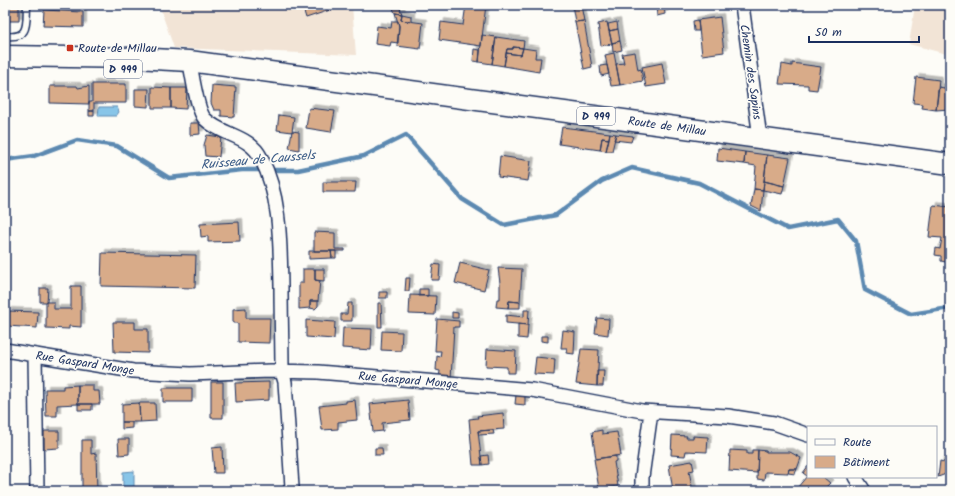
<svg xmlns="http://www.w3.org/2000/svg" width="955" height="496" viewBox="0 0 955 496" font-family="Kalam,sans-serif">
  <defs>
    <filter id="shadow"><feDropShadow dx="3.5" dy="-3.5" stdDeviation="0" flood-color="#0004"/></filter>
  </defs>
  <rect width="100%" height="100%" fill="#fdfcf7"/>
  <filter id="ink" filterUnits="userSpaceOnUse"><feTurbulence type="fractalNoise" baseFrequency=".025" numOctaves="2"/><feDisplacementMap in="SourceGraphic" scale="8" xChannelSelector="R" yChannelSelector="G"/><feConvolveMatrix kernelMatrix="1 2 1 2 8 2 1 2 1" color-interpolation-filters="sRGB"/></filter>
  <g filter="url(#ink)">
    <path fill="#f2e4d6" d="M 159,5 L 352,5 L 356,55 L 174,48 Z
      M 915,5 L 950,5 L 950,55 L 909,44 Z"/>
    <path fill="#88c5e8" stroke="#5c89b1" d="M 99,107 L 117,107 L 119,112 L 116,116 L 98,116 Z
      M 134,471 L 134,491 L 123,491 L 123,472 Z"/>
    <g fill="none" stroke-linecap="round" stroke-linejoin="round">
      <path stroke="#5c89b1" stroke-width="4.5" d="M 5,160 L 34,156 L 77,140 L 117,146 L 169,178 L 242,170 L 298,170 L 364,156 L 406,135 L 462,199 L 504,225 L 556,215 L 602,181 L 632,168 L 699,183 L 788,229 L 838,219 L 856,241 L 865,290 L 911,314 L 950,308"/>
    </g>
    <path fill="#d8ab89" stroke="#1b2f5e" filter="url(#shadow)" d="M 5,5 L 19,5 L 19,21 L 5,21 Z
      M 302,5 L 332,5 L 333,9 L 306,18 Z
      M 399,5 L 402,14 L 395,13 L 392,6 Z
      M 466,5 L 486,5 L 481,46 L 439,40 L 441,22 L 463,25 Z
      M 572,5 L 581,5 L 584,21 L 575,22 Z
      M 656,5 L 669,5 L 664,6 L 665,14 L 657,16 Z
      M 948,5 L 950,5 L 950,15 L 947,15 Z
      M 44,10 L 83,12 L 83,27 L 43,26 Z
      M 395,13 L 402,14 L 401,20 L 423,23 L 420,49 L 397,46 L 399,26 Z
      M 402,14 L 411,16 L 411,22 L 401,20 Z
      M 720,17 L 724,52 L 702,55 L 698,20 Z
      M 698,20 L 699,31 L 694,31 L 693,21 Z
      M 392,21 L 398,21 L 399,26 L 398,43 L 391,42 L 390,46 L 375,44 L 377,26 L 391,28 Z
      M 584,21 L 592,67 L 584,69 L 575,22 Z
      M 607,22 L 612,44 L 601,46 L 598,24 Z
      M 617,22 L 618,29 L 609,31 L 608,24 Z
      M 618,29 L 620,41 L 612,43 L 609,31 Z
      M 482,35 L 496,37 L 492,64 L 479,62 Z
      M 496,37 L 524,41 L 523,48 L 513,47 L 513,49 L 507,49 L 504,66 L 492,64 Z
      M 620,41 L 622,50 L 613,52 L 612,43 Z
      M 513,47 L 523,48 L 521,55 L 506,53 L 507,49 L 513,49 Z
      M 523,48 L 536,50 L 535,58 L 541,58 L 539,72 L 504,66 L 506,53 L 521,55 Z
      M 474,49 L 480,50 L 479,62 L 473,61 Z
      M 635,52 L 638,70 L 641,69 L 643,81 L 620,85 L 616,64 L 624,63 L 622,54 Z
      M 614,53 L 620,85 L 611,86 L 605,55 Z
      M 662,63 L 666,84 L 646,87 L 642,67 Z
      M 792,63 L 821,67 L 817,90 L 808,89 L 808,85 L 779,84 L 782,64 L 792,66 Z
      M 607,65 L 609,74 L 601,76 L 600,66 Z
      M 916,77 L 939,80 L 936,110 L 922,108 L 923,104 L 913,103 Z
      M 92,84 L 126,84 L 126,103 L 94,103 L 94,111 L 89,111 L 89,102 L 92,102 Z
      M 212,85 L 236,87 L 234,117 L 221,116 L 221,110 L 214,110 L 211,103 Z
      M 50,86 L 77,86 L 78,88 L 89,86 L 89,104 L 50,103 Z
      M 152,87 L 171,88 L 171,108 L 152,108 Z
      M 939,87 L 950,89 L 950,109 L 936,110 Z
      M 171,88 L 187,88 L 186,109 L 171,108 Z
      M 135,89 L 149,89 L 148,107 L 135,106 Z
      M 309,108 L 335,111 L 331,132 L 306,128 Z
      M 89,111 L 94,111 L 94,116 L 89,116 Z
      M 279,115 L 294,117 L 292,132 L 277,130 Z
      M 190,123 L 199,123 L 200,134 L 190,135 Z
      M 562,127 L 610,133 L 609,139 L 602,138 L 600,150 L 559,144 Z
      M 292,131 L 299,132 L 299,150 L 289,148 Z
      M 610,133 L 616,134 L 612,151 L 606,151 Z
      M 616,134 L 633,136 L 631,142 L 614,140 Z
      M 207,135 L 221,137 L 219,157 L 205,156 L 204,145 Z
      M 602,138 L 609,139 L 606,151 L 600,150 Z
      M 718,148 L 745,152 L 744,164 L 717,161 Z
      M 745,152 L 767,155 L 763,190 L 754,189 L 756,166 L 744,164 Z
      M 767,155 L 790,158 L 784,186 L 764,181 Z
      M 500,156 L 531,161 L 528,181 L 498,177 Z
      M 764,181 L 784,186 L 782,194 L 763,190 Z
      M 323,182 L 356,182 L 355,192 L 323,192 Z
      M 754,189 L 763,190 L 761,211 L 751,206 Z
      M 933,205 L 950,207 L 950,263 L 941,261 L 941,256 L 935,255 L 936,248 L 940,249 L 942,238 L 929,237 Z
      M 239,222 L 240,241 L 208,242 L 208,236 L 201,237 L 200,224 Z
      M 314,232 L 335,233 L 335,249 L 345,249 L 345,251 L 314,251 Z
      M 309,251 L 331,251 L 332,258 L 309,259 Z
      M 331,251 L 336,251 L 336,258 L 332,258 Z
      M 102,253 L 196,255 L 195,288 L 101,286 Z
      M 460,263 L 489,270 L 484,290 L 455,283 Z
      M 433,264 L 440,265 L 439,280 L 431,280 Z
      M 498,268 L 522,269 L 520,302 L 509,301 L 508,308 L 496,307 L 497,299 L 500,299 L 500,283 Z
      M 303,269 L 315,269 L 315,280 L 320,281 L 318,301 L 310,301 L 310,308 L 299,309 L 299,283 L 303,283 Z
      M 315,269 L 324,269 L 324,281 L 315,280 Z
      M 406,278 L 410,278 L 409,291 L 405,291 Z
      M 71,286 L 81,286 L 81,327 L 69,326 L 69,329 L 46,328 L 46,302 L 54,302 L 54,309 L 71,309 Z
      M 40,288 L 48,288 L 47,302 L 40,302 Z
      M 419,289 L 428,289 L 428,296 L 419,296 Z
      M 379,292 L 387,292 L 387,298 L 379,298 Z
      M 410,295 L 436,296 L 435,315 L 409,314 Z
      M 310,301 L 318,301 L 318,306 L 315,309 L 310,308 Z
      M 509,301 L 520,302 L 520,308 L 508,308 Z
      M 348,303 L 352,303 L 352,321 L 341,321 L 341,314 L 347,314 Z
      M 378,303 L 381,303 L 382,327 L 378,327 Z
      M 246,308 L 246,318 L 270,318 L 269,343 L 238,342 L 238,323 L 233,323 L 233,309 Z
      M 524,310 L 529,310 L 528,325 L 506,323 L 506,315 L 524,317 Z
      M 8,311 L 38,312 L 37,328 L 7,326 Z
      M 452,312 L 458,313 L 458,318 L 452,318 Z
      M 597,318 L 609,319 L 608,335 L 595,333 Z
      M 437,319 L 459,321 L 459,327 L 454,327 L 451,379 L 439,378 L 440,371 L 436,370 L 437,356 L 440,357 L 441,351 L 435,351 Z
      M 306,320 L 335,322 L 334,339 L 306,337 Z
      M 113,322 L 135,322 L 135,329 L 148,329 L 148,353 L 114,352 Z
      M 518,324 L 528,325 L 527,339 L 518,338 Z
      M 343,328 L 372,329 L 371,350 L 342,348 Z
      M 563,330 L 575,332 L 574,354 L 566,353 L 567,348 L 561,348 Z
      M 382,331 L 402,332 L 401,351 L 381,350 Z
      M 541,336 L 548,336 L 548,342 L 541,341 Z
      M 487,349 L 516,351 L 515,373 L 507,373 L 507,367 L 486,366 Z
      M 581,349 L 599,350 L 597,386 L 576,384 Z
      M 536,357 L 555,359 L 554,375 L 534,374 Z
      M 597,371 L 604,371 L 603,386 L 597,386 Z
      M 211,382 L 223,382 L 223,418 L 211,418 Z
      M 269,382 L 269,400 L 236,402 L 235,383 Z
      M 78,385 L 93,385 L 93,391 L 99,391 L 100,404 L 78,404 Z
      M 78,385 L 78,404 L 57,405 L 57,416 L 46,416 L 45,389 L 63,389 L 63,386 Z
      M 163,388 L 192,388 L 192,402 L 163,402 Z
      M 516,395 L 525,396 L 525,405 L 515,404 Z
      M 355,400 L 357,420 L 338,422 L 338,429 L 322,430 L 319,406 L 346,403 L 346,401 Z
      M 408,400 L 410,420 L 382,423 L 383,431 L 373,432 L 370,404 Z
      M 139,403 L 155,403 L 156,421 L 140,422 Z
      M 139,403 L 140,422 L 122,422 L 122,404 Z
      M 78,404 L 92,404 L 92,410 L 78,410 Z
      M 503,413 L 504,429 L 478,431 L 482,465 L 473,465 L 469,419 L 478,418 L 477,416 Z
      M 122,422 L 132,422 L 132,428 L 122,429 Z
      M 493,430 L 494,434 L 479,435 L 478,431 Z
      M 602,430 L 602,434 L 617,432 L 621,455 L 596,459 L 592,432 Z
      M 44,431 L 59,431 L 59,448 L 44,449 Z
      M 672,435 L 687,436 L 686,438 L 693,438 L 693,436 L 708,437 L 707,452 L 686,451 L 685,456 L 671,455 Z
      M 118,439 L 129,439 L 129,454 L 119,455 Z
      M 82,440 L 91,440 L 91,454 L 96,453 L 97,491 L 82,491 Z
      M 222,447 L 223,473 L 214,473 L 212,448 Z
      M 375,448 L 382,448 L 383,455 L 375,455 Z
      M 730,450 L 747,451 L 747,454 L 752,454 L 752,450 L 758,450 L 757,473 L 729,471 Z
      M 758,450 L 766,451 L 766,452 L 790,452 L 801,458 L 797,469 L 789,469 L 788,473 L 765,472 L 764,480 L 757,479 Z
      M 488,455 L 489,464 L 482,465 L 481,456 Z
      M 616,456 L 616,461 L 614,462 L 618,486 L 599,489 L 594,459 Z
      M 692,461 L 694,470 L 689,471 L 693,491 L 673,491 L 669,465 Z
      M 940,461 L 948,463 L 946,474 L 938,477 Z
      M 808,466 L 808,477 L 823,477 L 830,483 L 822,491 L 802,491 L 797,488 L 807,476 L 803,473 Z
      M 789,469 L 797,469 L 795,474 L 788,473 Z"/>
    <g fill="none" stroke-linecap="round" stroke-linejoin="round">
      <g stroke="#1b2f5e" stroke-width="9">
        <path id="lane" d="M 5,36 C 30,39 26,24 27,5"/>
      </g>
      <g stroke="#1b2f5e" stroke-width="16">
        <path id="street" d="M 742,5 L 760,138
          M 191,69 C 193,80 198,112 205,119 C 222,136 250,135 261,158 C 281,197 280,243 281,286 C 281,315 282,343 282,372 L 285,382 L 292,487 L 289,491
          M 5,350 L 133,371 L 190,374 L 271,371 L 318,372 L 532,390 L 642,411 L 728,416 L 774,423 L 808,435
          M 35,355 L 37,491
          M 855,477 L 864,491
          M 642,491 L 642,477 L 651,412"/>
      </g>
      <g stroke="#1b2f5e" stroke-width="23">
        <path id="primary" d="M 5,56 L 136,58 L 189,61 L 950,164"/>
      </g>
      <use href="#lane" stroke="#fdfcf7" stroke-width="6"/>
      <use href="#street" stroke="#fdfcf7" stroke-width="13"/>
      <use href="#primary" stroke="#fdfcf7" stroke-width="20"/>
    </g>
  </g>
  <rect fill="#c8321e" stroke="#fdfcf7" stroke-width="1.5" x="66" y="44" width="8" height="8" rx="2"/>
  <g text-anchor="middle" stroke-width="3.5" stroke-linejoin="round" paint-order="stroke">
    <g fill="#fdfcf7" stroke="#5f6c8c" stroke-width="1">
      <rect x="104" y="60" width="38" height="18" rx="3"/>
      <rect x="577" y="107" width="38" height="18" rx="3"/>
    </g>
    <g font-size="11" font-weight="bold" fill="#1b2f5e">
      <text x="123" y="73">D 999</text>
      <text x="596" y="120">D 999</text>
    </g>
    <g font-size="12" fill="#1b2f5e" stroke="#fdfcf7" text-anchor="start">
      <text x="78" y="52">Route de Millau</text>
    </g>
    <g font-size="12" fill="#1b2f5e" stroke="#fdfcf7">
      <text transform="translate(751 72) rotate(82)" y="4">Chemin des Sapins</text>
      <text transform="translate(667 126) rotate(8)" y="4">Route de Millau</text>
      <text transform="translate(85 363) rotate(9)" y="4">Rue Gaspard Monge</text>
      <text transform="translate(408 380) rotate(5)" y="4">Rue Gaspard Monge</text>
    </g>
    <g font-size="13" font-style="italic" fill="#3c5c87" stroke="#fdfcf7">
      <text transform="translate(258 159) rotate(-5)" y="5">Ruisseau de Caussels</text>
    </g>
  </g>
  <rect width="955" height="496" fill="none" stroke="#fdfcf7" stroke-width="20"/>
  <rect x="10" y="10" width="935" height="476" fill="none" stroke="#1b2f5e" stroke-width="1.5" filter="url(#ink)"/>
  <rect x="807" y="426" width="130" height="52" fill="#fdfcf7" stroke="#a3aaba"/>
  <rect x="815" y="439" width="20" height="6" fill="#fdfcf7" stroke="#a3aaba"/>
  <text x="843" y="446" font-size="12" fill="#1b2f5e">Route</text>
  <rect x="815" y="456" width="20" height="12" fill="#d8ab89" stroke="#a3aaba"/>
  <text x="843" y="466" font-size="12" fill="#1b2f5e">Bâtiment</text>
  <path d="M809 36v6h110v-6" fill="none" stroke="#1b2f5e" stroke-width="2"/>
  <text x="815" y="36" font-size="12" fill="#1b2f5e" stroke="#fdfcf7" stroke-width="3" paint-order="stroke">50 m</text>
</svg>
